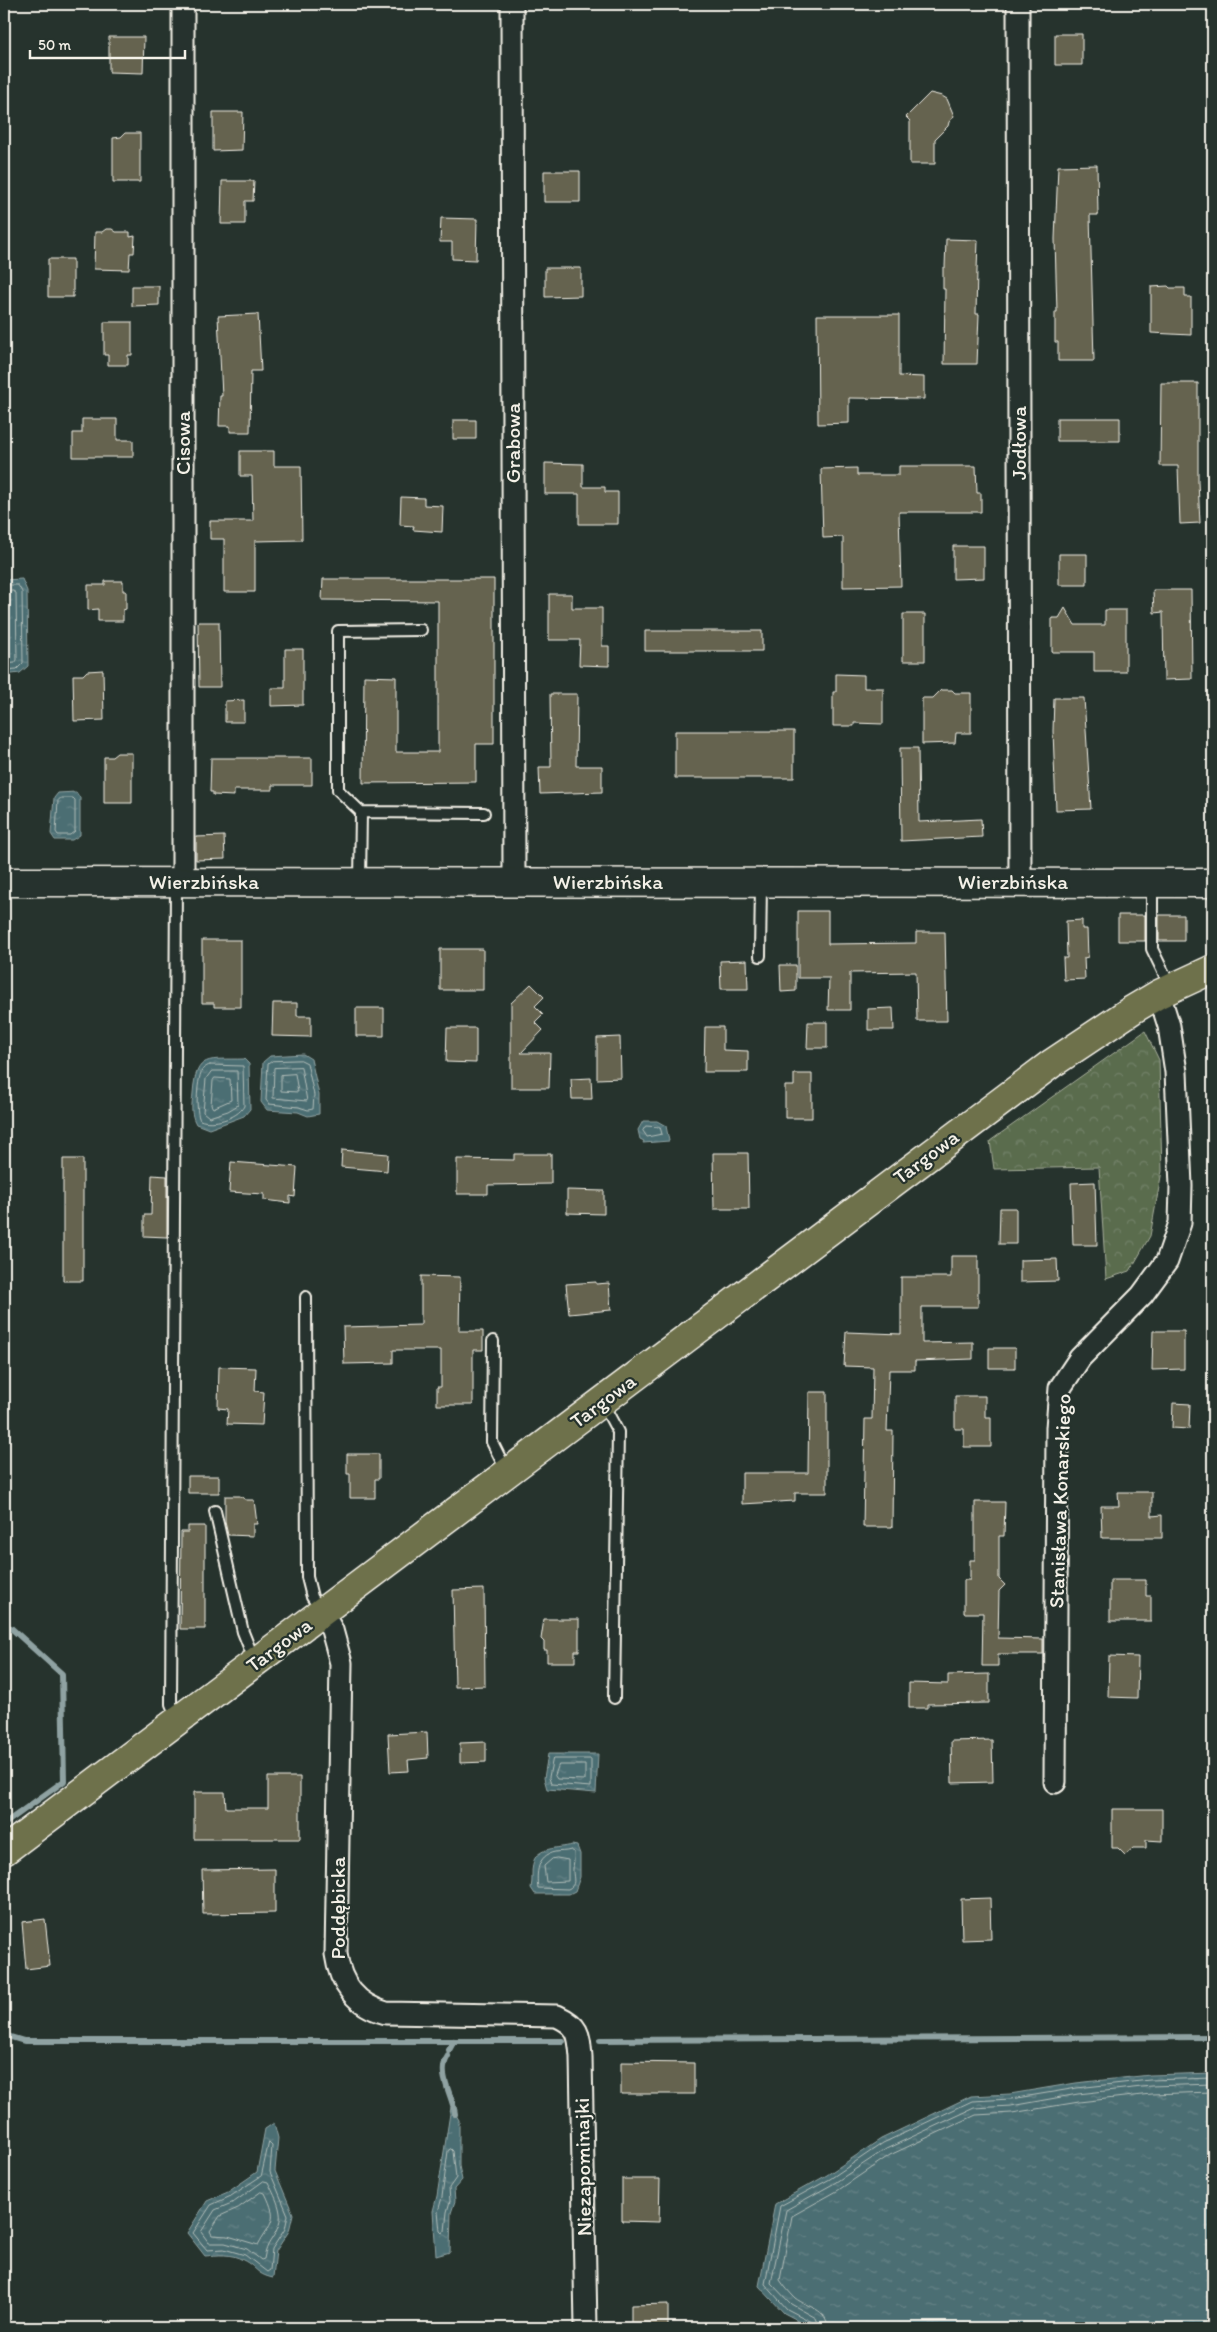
<svg xmlns="http://www.w3.org/2000/svg" width="1217" height="2332" viewBox="0 0 1217 2332" font-family="Itim,sans-serif">
  <defs>
    <pattern id="forest-crowns" width="20" height="18" patternUnits="userSpaceOnUse" patternTransform="scale(1.25)"><rect width="20" height="18" fill="#5a6c4e"/><path d="M2 6a3 3 0 1 1 6 0M12 15a3 3 0 1 1 6 0" fill="none" stroke="#728168"/></pattern>
    <pattern id="water-ripples" width="26" height="14" patternUnits="userSpaceOnUse" patternTransform="scale(1.25)"><rect width="26" height="14" fill="#4c6e73"/><path d="M2 4q2-2 4 0t4 0M15 11q2-2 4 0t4 0" fill="none" stroke="#668387"/></pattern>
  </defs>
  <rect width="100%" height="100%" fill="#26332d"/>
  <filter id="ink" filterUnits="userSpaceOnUse"><feTurbulence type="fractalNoise" baseFrequency=".02" numOctaves="2"/><feDisplacementMap in="SourceGraphic" scale="10" xChannelSelector="R" yChannelSelector="G"/><feConvolveMatrix kernelMatrix="1 2 1 2 8 2 1 2 1" color-interpolation-filters="sRGB"/></filter>
  <g filter="url(#ink)">
    <path fill="url(#forest-crowns)" stroke="#a7ae9b" d="M 1145,1031 L 1159,1060 L 1162,1171 L 1150,1236 L 1130,1271 L 1106,1279 L 1099,1167 L 994,1169 L 990,1141 Z"/>
    <path fill="url(#water-ripples)" stroke="#8fa2a2" d="M 22,579 L 27,591 L 28,666 L 20,673 L 4,675 L 4,580 Z
      M 76,792 L 80,798 L 80,835 L 72,840 L 55,840 L 51,834 L 54,798 L 58,793 Z
      M 303,1054 L 311,1059 L 319,1095 L 319,1114 L 308,1116 L 298,1112 L 267,1110 L 261,1102 L 263,1062 L 270,1056 Z
      M 244,1059 L 249,1064 L 250,1109 L 244,1116 L 209,1129 L 196,1124 C 190,1113 192,1105 193,1093 C 196,1053 209,1060 244,1059 Z
      M 643,1121 L 657,1121 L 666,1126 L 669,1141 L 643,1143 L 644,1141 L 640,1139 L 638,1130 Z
      M 548,1754 L 598,1754 L 596,1793 L 547,1789 L 544,1778 Z
      M 572,1845 L 577,1846 L 580,1854 L 580,1877 L 575,1891 L 569,1894 L 535,1894 L 531,1888 C 533,1880 531,1872 533,1864 C 536,1846 559,1849 572,1845 Z
      M 1213,2073 L 1213,2328 L 813,2328 L 784,2313 L 759,2286 L 775,2204 L 827,2175 L 881,2139 L 971,2096 L 1010,2094 L 1076,2083 L 1150,2075 Z
      M 451,2107 L 459,2120 L 459,2166 L 462,2180 L 454,2189 L 455,2201 L 451,2213 L 450,2252 L 436,2256 L 433,2211 L 437,2196 Z
      M 274,2123 L 278,2138 L 275,2171 L 293,2214 L 289,2231 L 276,2251 L 273,2278 C 255,2274 257,2267 243,2260 C 231,2253 218,2255 205,2256 L 187,2233 L 207,2201 L 228,2192 L 257,2172 L 265,2129 Z"/>
    <g fill="none" stroke-linecap="round" stroke-linejoin="round">
      <path stroke="#b1bdb9" stroke-width="1" d="M 4,585 L 18,585 L 22,592 L 23,663 L 17,669 L 4,670
        M 4,591 L 13,591 L 16,593 L 17,660 L 15,663 L 4,664
        M 4,599 L 9,601 L 9,653 L 4,656
        M 61,798 L 73,798 L 75,800 L 75,831 L 70,835 L 58,835 L 56,832 L 58,801 Z
        M 301,1060 L 307,1063 L 314,1095 L 313,1109 L 308,1110 L 299,1107 L 269,1104 L 266,1100 L 268,1064 L 272,1061 Z
        M 210,1065 L 243,1066 L 244,1106 C 237,1119 212,1125 200,1120 C 195,1112 197,1076 203,1069 C 204,1068 208,1065 210,1065 Z
        M 301,1067 L 307,1101 L 273,1098 L 274,1068 Z
        M 212,1071 L 237,1071 L 238,1105 L 228,1111 L 209,1117 L 203,1112 L 206,1079 Z
        M 295,1074 L 298,1092 L 281,1091 L 281,1075 Z
        M 215,1078 L 230,1079 L 231,1100 L 213,1108 L 211,1105 L 213,1081 Z
        M 646,1126 L 660,1127 L 662,1134 L 647,1137 L 643,1131 Z
        M 553,1759 L 591,1759 L 591,1787 L 551,1784 L 549,1778 Z
        M 559,1765 L 585,1765 L 585,1780 L 557,1779 L 555,1776 Z
        M 571,1850 L 574,1852 C 575,1859 573,1864 573,1870 C 573,1879 577,1885 568,1889 L 538,1888 C 536,1874 537,1855 555,1852 C 560,1851 565,1852 571,1850 Z
        M 557,1858 L 568,1860 L 568,1881 L 546,1882 L 544,1866 L 552,1859 Z
        M 269,2143 L 272,2146 L 270,2172 L 288,2215 L 285,2229 L 272,2249 L 270,2270 L 267,2272 L 245,2255 L 224,2249 L 207,2250 L 193,2233 L 211,2205 L 231,2196 L 261,2176 Z
        M 451,2149 L 453,2151 L 456,2178 L 449,2188 L 450,2201 L 447,2212 L 445,2231 L 442,2233 L 440,2231 L 438,2212 L 442,2197 L 448,2151 Z
        M 264,2181 L 268,2182 C 274,2195 285,2213 278,2227 C 272,2242 267,2241 264,2259 L 261,2260 L 247,2249 L 225,2243 L 209,2243 L 201,2232 L 215,2210 L 234,2202 Z
        M 261,2192 L 265,2193 C 279,2222 271,2221 258,2245 L 228,2236 L 212,2235 L 210,2231 L 220,2216 L 238,2208 Z
        M 814,2328 L 812,2322 L 787,2309 L 765,2284 L 780,2206 L 830,2179 L 883,2143 L 972,2101 L 1011,2099 L 1077,2088 L 1150,2080 L 1213,2078
        M 820,2328 L 816,2318 L 791,2304 L 771,2283 L 786,2210 L 833,2184 L 886,2149 L 974,2108 L 1011,2106 L 1078,2094 L 1151,2086 L 1213,2084
        M 828,2328 C 827,2308 808,2308 795,2298 C 790,2293 784,2286 780,2280 L 792,2216 L 837,2191 L 890,2155 L 976,2115 L 1012,2113 L 1079,2102 L 1151,2094 L 1213,2092"/>
      <path stroke="#8fa2a2" stroke-width="6" d="M 4,1824 L 64,1781 L 62,1674 L 11,1628
        M 4,2035 L 24,2041 L 563,2041
        M 600,2040 L 1213,2037
        M 449,2050 L 454,2041
        M 448,2056 C 436,2074 453,2095 455,2114"/>
    </g>
    <path fill="#65644f" stroke="#f4f1e8" d="M 1055,34 L 1082,34 L 1082,65 L 1055,65 Z
      M 109,37 L 144,37 L 143,73 L 109,72 Z
      M 930,93 L 942,96 L 947,99 L 954,116 L 949,122 L 948,126 L 935,139 L 935,164 L 910,164 L 910,121 L 906,117 Z
      M 213,112 L 243,112 L 242,150 L 213,151 Z
      M 125,133 L 140,133 L 140,182 L 113,182 L 113,138 L 121,137 Z
      M 1097,165 L 1098,215 L 1090,215 L 1094,361 L 1058,361 L 1058,342 L 1055,342 L 1055,312 L 1057,312 L 1055,239 L 1058,166 Z
      M 544,171 L 580,171 L 580,202 L 544,202 Z
      M 222,181 L 254,181 L 253,201 L 245,201 L 245,224 L 221,224 Z
      M 441,218 L 477,219 L 476,260 L 452,259 L 452,242 L 440,242 Z
      M 106,229 L 112,229 L 116,232 L 130,232 L 130,237 L 135,236 L 134,253 L 130,253 L 129,270 L 94,269 L 95,232 L 102,232 Z
      M 946,239 L 978,240 L 977,270 L 976,314 L 979,314 L 977,364 L 944,364 L 945,289 L 943,289 L 943,268 L 945,268 Z
      M 48,259 L 73,259 L 73,297 L 48,297 Z
      M 545,268 L 581,268 L 581,296 L 545,297 Z
      M 132,286 L 159,286 L 159,305 L 132,306 Z
      M 1168,286 L 1170,288 L 1185,288 L 1185,297 L 1191,297 L 1191,335 L 1151,333 L 1151,287 Z
      M 258,314 L 261,371 L 251,371 L 250,432 L 230,432 L 230,426 L 219,426 L 220,396 L 222,396 L 218,316 Z
      M 817,315 L 899,315 L 899,376 L 924,377 L 924,399 L 849,398 L 849,423 L 818,424 Z
      M 104,322 L 132,322 L 132,355 L 128,355 L 128,365 L 108,365 L 108,355 L 104,355 Z
      M 1161,383 L 1198,383 L 1198,482 L 1200,523 L 1180,524 L 1178,466 L 1160,466 Z
      M 1057,418 L 1120,418 L 1120,441 L 1057,441 Z
      M 82,419 L 117,419 L 117,440 L 133,440 L 133,457 L 73,457 L 73,433 L 82,433 Z
      M 453,420 L 476,420 L 476,439 L 453,439 Z
      M 240,451 L 274,451 L 274,466 L 301,466 L 302,540 L 255,541 L 255,592 L 224,592 L 224,539 L 210,539 L 210,521 L 253,521 L 252,476 L 240,476 Z
      M 545,463 L 583,464 L 583,487 L 605,487 L 605,492 L 618,492 L 618,524 L 579,524 L 579,494 L 545,494 Z
      M 899,466 L 976,466 L 977,493 L 981,493 L 981,512 L 899,512 L 901,586 L 843,587 L 843,537 L 823,538 L 821,469 L 857,468 L 857,475 L 899,475 Z
      M 401,497 L 424,498 L 424,505 L 443,506 L 442,532 L 413,530 L 414,526 L 400,525 Z
      M 953,546 L 984,546 L 984,578 L 953,579 Z
      M 1059,554 L 1087,554 L 1087,585 L 1059,585 Z
      M 323,579 L 494,579 L 494,744 L 476,744 L 476,782 L 363,783 L 364,676 L 396,677 L 396,752 L 438,752 L 438,601 L 322,600 Z
      M 105,581 L 123,581 L 123,591 L 126,591 L 126,609 L 123,610 L 123,621 L 98,621 L 98,609 L 88,610 L 88,585 L 105,585 Z
      M 1153,590 L 1191,590 L 1192,679 L 1164,680 L 1163,612 L 1154,613 Z
      M 549,594 L 572,594 L 572,608 L 602,608 L 602,646 L 609,646 L 609,666 L 579,665 L 580,640 L 549,640 Z
      M 1065,608 L 1075,625 L 1105,625 L 1105,610 L 1126,610 L 1126,672 L 1094,672 L 1094,652 L 1052,652 L 1052,618 L 1059,618 Z
      M 903,614 L 925,614 L 925,661 L 903,661 Z
      M 198,622 L 219,622 L 220,687 L 199,687 Z
      M 645,631 L 762,631 L 762,651 L 645,651 Z
      M 285,649 L 303,649 L 303,705 L 271,706 L 271,688 L 285,688 Z
      M 103,670 L 104,720 L 74,721 L 73,675 L 83,675 L 87,671 Z
      M 836,674 L 864,675 L 864,688 L 883,688 L 883,724 L 854,723 L 854,726 L 833,726 L 833,692 L 836,692 Z
      M 941,690 L 952,690 L 955,693 L 971,693 L 971,733 L 956,733 L 955,743 L 922,744 L 922,698 L 933,698 Z
      M 550,694 L 577,694 L 576,766 L 602,766 L 602,792 L 540,794 L 539,767 L 551,767 Z
      M 1054,698 L 1084,698 L 1091,809 L 1056,810 L 1053,731 Z
      M 244,700 L 244,722 L 225,722 L 225,701 Z
      M 675,731 L 794,731 L 794,778 L 675,778 Z
      M 900,748 L 918,748 L 919,822 L 981,819 L 982,837 L 901,841 Z
      M 117,753 L 132,753 L 132,803 L 104,803 L 104,757 L 112,757 Z
      M 211,758 L 312,758 L 312,785 L 272,785 L 272,790 L 234,790 L 234,796 L 213,795 L 213,792 L 210,792 Z
      M 224,836 L 225,859 L 196,860 L 196,837 Z
      M 798,911 L 828,911 L 828,944 L 916,943 L 916,932 L 945,932 L 947,1021 L 917,1021 L 916,972 L 850,973 L 850,1010 L 828,1010 L 829,978 L 798,978 Z
      M 1118,915 L 1145,915 L 1145,941 L 1118,941 Z
      M 1159,915 L 1184,915 L 1184,941 L 1159,941 Z
      M 1082,920 L 1082,929 L 1087,929 L 1088,957 L 1084,958 L 1085,979 L 1064,980 L 1063,958 L 1067,958 L 1066,921 Z
      M 202,940 L 241,940 L 241,1007 L 214,1007 L 214,1003 L 202,1003 Z
      M 440,949 L 483,949 L 483,990 L 440,990 Z
      M 747,960 L 748,989 L 721,989 L 720,961 Z
      M 780,965 L 796,965 L 796,991 L 781,992 Z
      M 531,984 L 544,997 L 535,1006 L 543,1014 L 535,1022 L 543,1030 L 521,1053 L 550,1053 L 549,1088 L 511,1088 L 511,1003 Z
      M 273,1003 L 297,1003 L 297,1016 L 311,1016 L 311,1037 L 272,1036 Z
      M 356,1008 L 384,1008 L 384,1036 L 356,1036 Z
      M 893,1008 L 894,1030 L 868,1030 L 868,1009 Z
      M 808,1022 L 827,1022 L 827,1048 L 807,1048 Z
      M 705,1027 L 723,1027 L 723,1050 L 748,1051 L 748,1072 L 704,1072 Z
      M 447,1028 L 476,1028 L 476,1063 L 446,1062 Z
      M 620,1037 L 621,1078 L 597,1079 L 597,1038 Z
      M 794,1074 L 812,1074 L 812,1118 L 785,1118 L 785,1086 L 794,1086 Z
      M 591,1078 L 592,1099 L 572,1099 L 571,1079 Z
      M 342,1150 L 388,1154 L 387,1171 L 341,1167 Z
      M 713,1153 L 748,1153 L 749,1209 L 714,1209 Z
      M 514,1154 L 551,1154 L 551,1184 L 488,1185 L 488,1194 L 457,1194 L 457,1159 L 514,1160 Z
      M 63,1159 L 83,1159 L 83,1281 L 63,1281 Z
      M 231,1162 L 297,1167 L 295,1197 L 290,1196 L 290,1203 L 264,1200 L 264,1194 L 229,1192 Z
      M 152,1175 L 167,1176 L 167,1237 L 144,1236 L 144,1215 L 151,1215 Z
      M 1095,1182 L 1097,1245 L 1073,1245 L 1071,1183 Z
      M 567,1190 L 604,1191 L 604,1214 L 567,1213 Z
      M 1000,1208 L 1016,1208 L 1016,1244 L 999,1244 Z
      M 951,1256 L 978,1256 L 978,1307 L 922,1307 L 922,1343 L 973,1342 L 973,1359 L 915,1361 L 915,1370 L 889,1370 L 887,1431 L 893,1431 L 892,1527 L 863,1527 L 865,1419 L 872,1419 L 873,1367 L 844,1366 L 846,1332 L 901,1334 L 901,1277 L 951,1277 Z
      M 1057,1259 L 1058,1281 L 1020,1282 L 1020,1260 Z
      M 421,1276 L 460,1277 L 459,1331 L 483,1331 L 483,1350 L 473,1350 L 473,1405 L 437,1405 L 437,1387 L 441,1387 L 441,1350 L 393,1350 L 393,1363 L 344,1364 L 343,1327 L 421,1325 Z
      M 596,1282 L 596,1284 L 609,1283 L 611,1310 L 569,1314 L 566,1284 Z
      M 1153,1331 L 1184,1331 L 1184,1369 L 1152,1370 Z
      M 989,1348 L 1015,1348 L 1015,1368 L 989,1368 Z
      M 219,1367 L 256,1368 L 255,1391 L 264,1392 L 262,1425 L 227,1424 L 228,1409 L 218,1408 Z
      M 809,1392 L 827,1392 L 827,1493 L 795,1493 L 795,1501 L 742,1504 L 742,1473 L 808,1473 Z
      M 955,1396 L 985,1396 L 985,1417 L 991,1417 L 991,1447 L 964,1447 L 964,1429 L 955,1429 Z
      M 1173,1403 L 1190,1404 L 1189,1429 L 1172,1428 Z
      M 347,1454 L 379,1454 L 379,1479 L 375,1479 L 375,1498 L 350,1498 L 350,1474 L 347,1474 Z
      M 188,1476 L 219,1476 L 219,1493 L 188,1493 Z
      M 1118,1492 L 1152,1492 L 1152,1516 L 1162,1515 L 1162,1538 L 1102,1538 L 1101,1506 L 1119,1506 Z
      M 225,1496 L 240,1496 L 246,1500 L 254,1500 L 257,1524 L 253,1524 L 253,1536 L 228,1535 L 225,1522 Z
      M 975,1502 L 1005,1502 L 1004,1536 L 999,1536 L 999,1579 L 1005,1585 L 999,1591 L 998,1638 L 1043,1639 L 1043,1654 L 998,1654 L 998,1666 L 982,1666 L 983,1613 L 964,1613 L 964,1580 L 970,1580 L 970,1560 L 975,1560 Z
      M 188,1526 L 205,1526 L 205,1629 L 180,1629 L 181,1532 L 188,1532 Z
      M 1110,1580 L 1146,1580 L 1146,1596 L 1151,1596 L 1151,1621 L 1110,1621 Z
      M 484,1589 L 485,1686 L 455,1687 L 453,1590 Z
      M 544,1619 L 579,1619 L 579,1651 L 575,1651 L 575,1662 L 547,1662 L 547,1650 L 544,1650 L 544,1642 L 541,1639 Z
      M 1109,1656 L 1138,1657 L 1137,1698 L 1108,1697 Z
      M 989,1674 L 989,1703 L 928,1704 L 928,1708 L 909,1708 L 909,1683 L 948,1684 L 948,1675 Z
      M 427,1732 L 428,1758 L 408,1760 L 409,1771 L 390,1772 L 388,1734 Z
      M 992,1740 L 993,1782 L 952,1783 L 951,1741 Z
      M 486,1742 L 486,1762 L 460,1763 L 460,1743 Z
      M 268,1777 L 300,1777 L 300,1839 L 194,1839 L 194,1792 L 225,1792 L 226,1808 L 268,1808 Z
      M 1112,1809 L 1162,1809 L 1162,1841 L 1146,1840 L 1146,1848 L 1133,1848 L 1125,1855 L 1118,1848 L 1112,1848 Z
      M 275,1869 L 275,1913 L 203,1914 L 202,1870 Z
      M 990,1898 L 991,1939 L 962,1940 L 961,1899 Z
      M 45,1919 L 50,1966 L 26,1969 L 22,1922 Z
      M 621,2062 L 694,2063 L 694,2094 L 621,2094 Z
      M 622,2179 L 660,2179 L 659,2222 L 622,2221 Z
      M 668,2304 L 668,2328 L 631,2328 L 631,2305 Z"/>
    <g fill="none" stroke-linecap="round" stroke-linejoin="round">
      <g stroke="#f4f1e8" stroke-width="14">
        <path id="lane" d="M 361,812 L 484,813
          M 360,882 L 361,812 L 338,790 L 338,631 L 421,630
          M 176,884 L 171,1704 L 177,1718
          M 1152,884 L 1152,949 L 1171,988
          M 760,956 L 761,883
          M 306,1297 L 307,1577 L 312,1597 L 321,1610
          M 493,1341 L 492,1442 L 507,1472
          M 602,1402 L 618,1432 L 614,1698
          M 215,1511 L 243,1632 L 255,1662"/>
      </g>
      <g stroke="#f4f1e8" stroke-width="25">
        <path id="street" d="M 183,4 L 183,882
          M 512,4 L 514,883
          M 1018,4 L 1020,882
          M 322,1612 L 332,1630 L 341,1663 L 336,1954 C 340,1984 356,2005 386,2013 L 557,2016 C 579,2026 579,2034 581,2057 L 586,2328
          M 1055,1782 L 1057,1428 L 1060,1388 L 1080,1358 L 1142,1295 L 1167,1261 L 1180,1223 L 1181,1186 L 1176,1072 L 1169,1026 L 1159,994"/>
      </g>
      <g stroke="#f4f1e8" stroke-width="31">
        <path id="secondary" d="M 4,882 L 1213,883"/>
      </g>
      <g stroke="#f4f1e8" stroke-width="31">
        <path id="primary" d="M 4,1851 L 1051,1064 L 1132,1010 L 1159,994 L 1213,969"/>
      </g>
      <use href="#lane" stroke="#26332d" stroke-width="10"/>
      <use href="#street" stroke="#26332d" stroke-width="21"/>
      <use href="#secondary" stroke="#26332d" stroke-width="28"/>
      <use href="#primary" stroke="#6e714b" stroke-width="28"/>
    </g>
  </g>
  <g text-anchor="middle" stroke-width="4.5" stroke-linejoin="round" paint-order="stroke">
    <g font-size="21" fill="#f4f1e8" stroke="#26332d">
      <text transform="translate(183 443) rotate(-90)" y="7">Cisowa</text>
      <text transform="translate(513 443) rotate(-90)" y="7">Grabowa</text>
      <text transform="translate(1019 443) rotate(-90)" y="7">Jodłowa</text>
      <text x="204" y="889">Wierzbińska</text>
      <text x="608" y="889">Wierzbińska</text>
      <text x="1013" y="889">Wierzbińska</text>
      <text transform="translate(926 1157) rotate(-37)" y="7">Targowa</text>
      <text transform="translate(603 1401) rotate(-37)" y="7">Targowa</text>
      <text transform="translate(1060 1501) rotate(-88)" y="7">Stanisława Konarskiego</text>
      <text transform="translate(279 1645) rotate(-37)" y="7">Targowa</text>
      <text transform="translate(338 1908) rotate(-90)" y="7">Poddębicka</text>
      <text transform="translate(583 2167) rotate(-91)" y="7">Niezapominajki</text>
    </g>
  </g>
  <rect width="1217" height="2332" fill="none" stroke="#26332d" stroke-width="20"/>
  <rect x="10" y="10" width="1197" height="2312" fill="none" stroke="#f4f1e8" stroke-width="2" filter="url(#ink)"/>
  <path d="M30 50v8h155v-8" fill="none" stroke="#f4f1e8" stroke-width="2.5"/>
  <text x="38" y="50" font-size="15" fill="#f4f1e8" stroke="#26332d" stroke-width="4" paint-order="stroke">50 m</text>
</svg>
